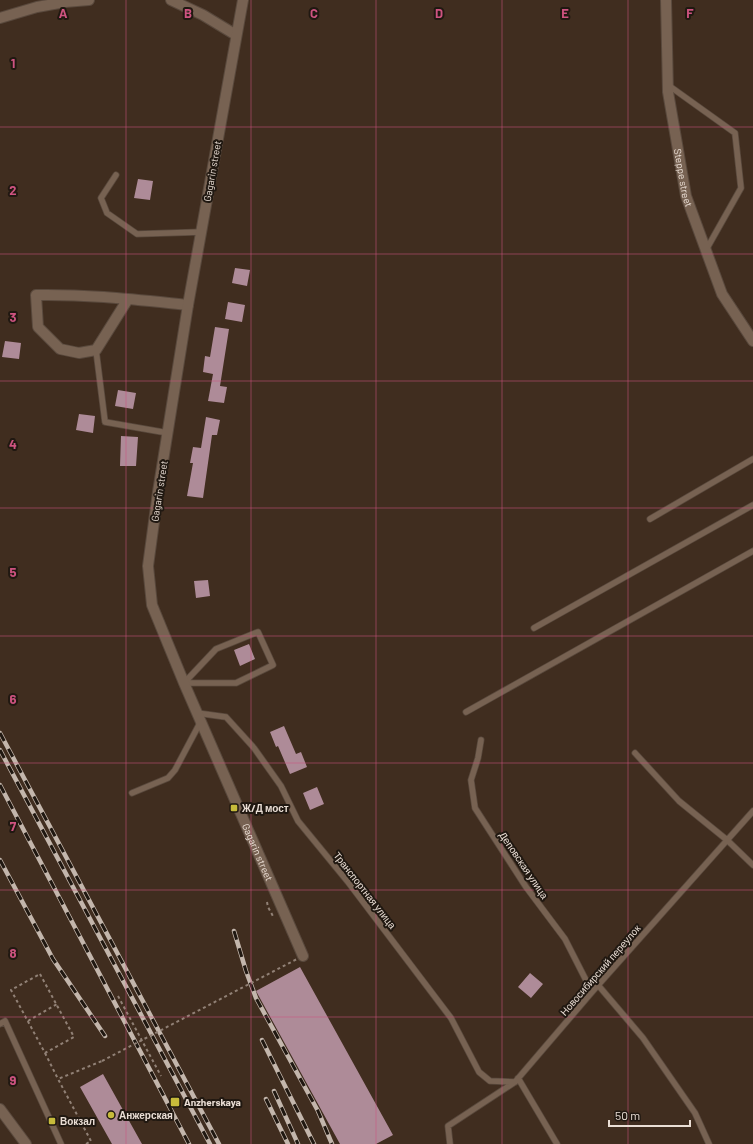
<svg xmlns="http://www.w3.org/2000/svg" width="753" height="1144" viewBox="0 0 753 1144" font-family="Barlow,sans-serif">
  <rect width="100%" height="100%" fill="#402d1f"/>
  <path fill="#ae8b98" d="M 138,179 L 153,181 L 150,200 L 134,198 Z
    M 235,268 L 250,270 L 247,286 L 232,283 Z
    M 228,302 L 245,305 L 242,322 L 225,319 Z
    M 215,327 L 229,329 L 220,386 L 227,387 L 224,403 L 208,401 L 213,374 L 203,372 L 205,356 L 210,357 Z
    M 5,341 L 21,343 L 19,359 L 2,357 Z
    M 118,390 L 136,393 L 133,409 L 115,406 Z
    M 79,414 L 95,416 L 93,433 L 76,430 Z
    M 206,417 L 220,420 L 217,435 L 212,435 L 203,498 L 187,496 L 193,463 L 190,463 L 193,447 L 201,448 Z
    M 121,436 L 138,437 L 136,466 L 120,466 Z
    M 208,580 L 210,596 L 196,598 L 194,581 Z
    M 249,644 L 255,659 L 240,666 L 234,650 Z
    M 284,726 L 296,754 L 301,752 L 307,767 L 290,774 L 278,746 L 276,747 L 270,732 Z
    M 317,787 L 324,804 L 310,810 L 303,793 Z
    M 300,967 L 393,1135 L 376,1144 L 340,1144 L 256,991 Z
    M 530,973 L 543,984 L 531,998 L 518,987 Z
    M 103,1074 L 142,1144 L 112,1144 L 80,1087 Z"/>
  <g fill="none" stroke-linecap="round" stroke-linejoin="round">
    <g stroke="#59493d" stroke-width="7">
      <path id="lane" d="M 668,85 L 735,133 L 741,188 L 706,250
        M 116,175 L 101,198 L 107,213 L 137,234 L 201,232
        M 96,350 L 105,422 L 168,433
        M 650,519 L 753,459
        M 534,628 L 753,505
        M 258,632 L 273,665 L 236,683 L 184,683 L 216,649 Z
        M 466,712 L 753,551
        M 197,713 L 226,717 L 254,748 L 281,786 L 298,821 L 348,882 L 451,1018 L 479,1072 L 490,1081 L 515,1082
        M 481,740 L 478,758 L 471,780 L 475,808 L 526,887 L 565,939 L 592,992
        M 635,753 L 679,801 L 727,840 L 753,865
        M 132,793 L 168,778 L 175,770 L 201,721
        M 598,985 L 643,1038 L 695,1113 L 709,1144
        M 0,1024 L 5,1021 L 61,1144
        M 518,1078 L 557,1144
        M 450,1144 L 448,1126 L 515,1082 L 592,992 L 753,811"/>
    </g>
    <g stroke="#59493d" stroke-width="12">
      <path id="street" d="M 171,0 L 203,15 L 236,35
        M 0,18 L 37,7 L 65,2 L 89,0
        M 128,299 L 96,350 L 79,353 L 60,349 L 38,327 L 36,295 C 87,294 138,300 188,305"/>
    </g>
    <g stroke="#59493d" stroke-width="12">
      <g id="secondary">
        <path id="s1" d="M 243,0 L 188,305 L 158,492 L 148,566 L 152,605 L 184,683 L 303,956"/>
        <path id="s2" d="M 666,0 L 668,92 L 686,196 L 722,294 L 753,341"/>
        <path d="M 0,1109 L 26,1144"/>
      </g>
    </g>
    <path stroke="#918176" stroke-width="2" stroke-dasharray="3 3" stroke-linecap="butt" d="M 267,902 L 268,907 L 274,918
      M 40,974 L 74,1037 L 45,1053 L 11,990 Z
      M 118,996 L 161,1076
      M 28,1021 L 57,1004
      M 45,1053 L 58,1079
      M 86,1144 L 91,1141 L 58,1079 L 102,1061"/>
    <use href="#lane" stroke="#776252" stroke-width="5.5"/>
    <use href="#street" stroke="#776252" stroke-width="10"/>
    <use href="#secondary" stroke="#776252" stroke-width="10"/>
    <g stroke="#c3b6ac" stroke-width="4.5">
      <path id="rail" d="M 0,733 L 219,1144
        M 0,750 L 210,1144
        M 0,785 L 189,1144
        M 0,860 L 53,959 L 105,1036
        M 234,931 L 246,971 L 256,998 L 318,1111 L 332,1144
        M 262,1040 L 314,1144
        M 274,1091 L 298,1144
        M 266,1099 L 288,1144"/>
    </g>
    <use href="#rail" stroke="#201811" stroke-width="3" stroke-dasharray="9" stroke-linecap="butt"/>
    <path stroke="#918176" stroke-width="2" stroke-dasharray="3 3" stroke-linecap="butt" d="M 102,1061 L 297,959"/>
  </g>
  <path fill="none" stroke="#ce5380" stroke-width="1" stroke-opacity="0.55" d="M 126,0 L 126,1144M 251,0 L 251,1144M 376,0 L 376,1144M 502,0 L 502,1144M 628,0 L 628,1144M 0,127 L 753,127M 0,254 L 753,254M 0,381 L 753,381M 0,508 L 753,508M 0,636 L 753,636M 0,763 L 753,763M 0,890 L 753,890M 0,1017 L 753,1017"/>
  <g fill="#c7bb3b" stroke="#201811" stroke-width="1.5">
    <rect x="230" y="804" width="8" height="8" rx="2"/>
    <rect x="170" y="1097" width="10" height="10" rx="2"/>
    <circle cx="111" cy="1115" r="4"/>
    <rect x="48" y="1117" width="8" height="8" rx="2"/>
  </g>
  <g text-anchor="middle" stroke-width="4" stroke-linejoin="round" paint-order="stroke">
    <g font-size="10" fill="#eaded5" stroke="#201811">
      <text transform="translate(212 171) rotate(-80)" y="4">Gagarin street</text>
      <text dy="4" stroke="none"><textPath href="#s2" startOffset="179">Steppe street</textPath></text>
      <text transform="translate(159 491) rotate(-81)" y="4">Gagarin street</text>
      <text dy="4" stroke="none"><textPath href="#s1" startOffset="882">Gagarin street</textPath></text>
      <text transform="translate(524 865) rotate(56)" y="4">Деповская улица</text>
      <text transform="translate(365 890) rotate(52)" y="4">Транспортная улица</text>
      <text transform="translate(600 970) rotate(-49)" y="4">Новосибирский переулок</text>
    </g>
    <g font-size="10" font-weight="bold" fill="#eaded5" stroke="#201811" text-anchor="start">
      <text x="242" y="812">Ж/Д мост</text>
      <text x="184" y="1106">Anzherskaya</text>
      <text x="119" y="1119">Анжерская</text>
      <text x="60" y="1125">Вокзал</text>
    </g>
  </g>
  <g font-size="13" text-anchor="middle" font-weight="bold" fill="#ce5380" stroke="#201811" stroke-width="4" stroke-linejoin="round" paint-order="stroke">
    <text x="63" y="18">A</text>
    <text x="188" y="18">B</text>
    <text x="314" y="18">C</text>
    <text x="439" y="18">D</text>
    <text x="565" y="18">E</text>
    <text x="690" y="18">F</text>
    <text x="13" y="68">1</text>
    <text x="13" y="195">2</text>
    <text x="13" y="322">3</text>
    <text x="13" y="449">4</text>
    <text x="13" y="577">5</text>
    <text x="13" y="704">6</text>
    <text x="13" y="831">7</text>
    <text x="13" y="958">8</text>
    <text x="13" y="1085">9</text>
  </g>
  <path d="M609 1120v6h81v-6" fill="none" stroke="#eaded5" stroke-width="2"/>
  <text x="615" y="1120" font-size="12" fill="#eaded5" stroke="#201811" stroke-width="3" paint-order="stroke">50 m</text>
</svg>
